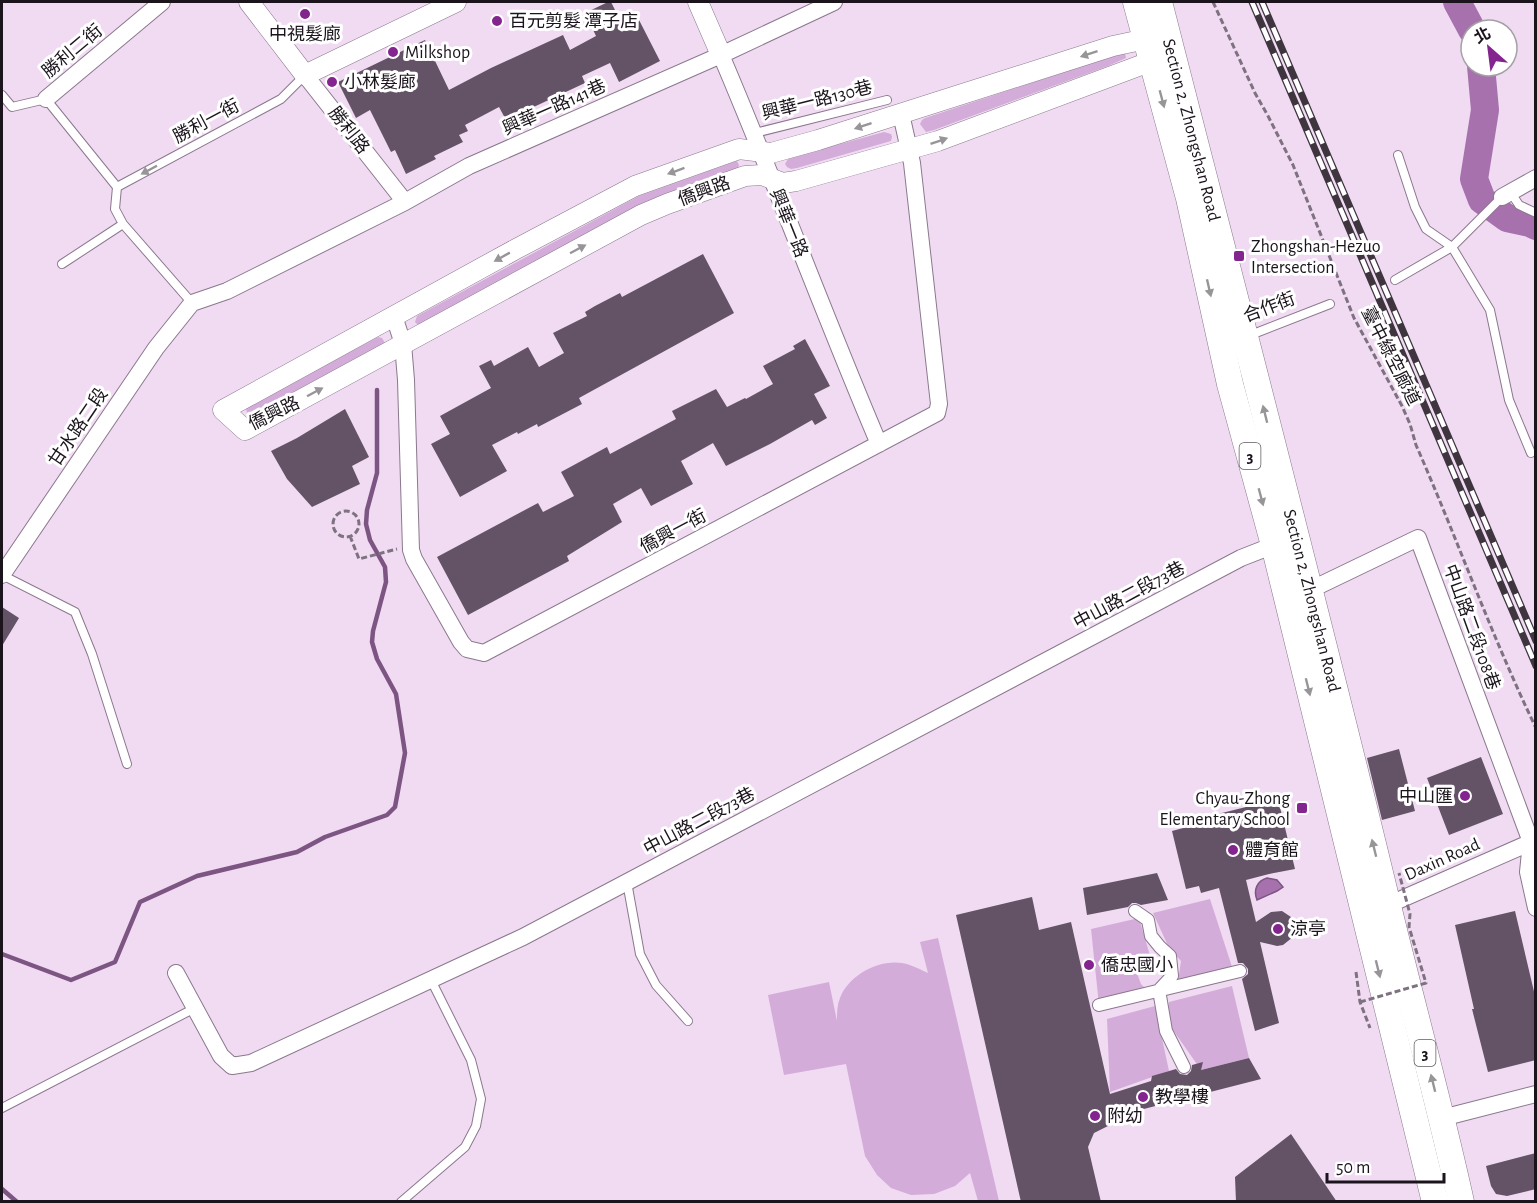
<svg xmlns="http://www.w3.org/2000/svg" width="1537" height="1203" viewBox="0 0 1537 1203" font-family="'Alegreya Sans','Noto Sans TC',sans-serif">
  <rect width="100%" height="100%" fill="#f0dbf3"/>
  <path fill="#d4acd9" d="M 1125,52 L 1126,58 L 1108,66 L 934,130 L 926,132 L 920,124 L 922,120 L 925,118 Z
    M 884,132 L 891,134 L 892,137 L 891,141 L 797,168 L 791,169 L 787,167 L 785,164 L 788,159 L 793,157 Z
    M 737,161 L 739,165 L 738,168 L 418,325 L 415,322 L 417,316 L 639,196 Z
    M 378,337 L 382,338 L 385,343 L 253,416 L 247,414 L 246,408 L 254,403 Z
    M 1210,899 L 1234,973 L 1178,981 L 1181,961 L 1169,948 L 1153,913 Z
    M 1139,918 L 1151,959 L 1132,960 L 1141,984 L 1146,989 L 1099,1005 L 1091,929 Z
    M 938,938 L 999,1201 L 978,1201 L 970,1173 L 955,1186 L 934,1194 L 911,1195 L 891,1188 L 877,1175 L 865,1156 L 846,1064 L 784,1075 L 768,995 L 829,982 L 837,1021 C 837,1013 837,1005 840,998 C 848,976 878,959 902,963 C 912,965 919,969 928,973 L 920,942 Z
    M 1232,986 L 1249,1058 L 1201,1070 L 1166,1020 L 1169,1002 Z
    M 1155,1006 L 1169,1071 L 1110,1092 L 1107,1019 Z"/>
  <path fill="#a771ae" stroke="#7d5582" stroke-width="1.5" d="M 1267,878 L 1277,880 L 1283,887 L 1277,891 L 1257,900 C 1253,890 1257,881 1267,878 Z"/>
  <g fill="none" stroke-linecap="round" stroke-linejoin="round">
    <path stroke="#7d5582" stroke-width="4.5" d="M 2,954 L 71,980 L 115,962 L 140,902 L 197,876 L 297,852 L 325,837 L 387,815 L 395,807 L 405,753 L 396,694 L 377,659 L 372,642 L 373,631 L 386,582 L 385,567 L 370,540 L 366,524 L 367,510 L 377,473 L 377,390
      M 2,1189 L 17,1202"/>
    <path stroke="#a771ae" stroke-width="28" d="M 1457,2 L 1472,30
      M 1481,66 L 1485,110 L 1474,179 L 1482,200 L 1507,218 L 1530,223 L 1536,226"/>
  </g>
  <path fill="#645266" d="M 608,2 L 611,2 L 623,26 L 638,18 L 660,61 L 619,82 L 610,63 L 582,76 L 585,83 L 506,120 L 499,107 L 465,125 L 468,131 L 459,135 L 463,142 L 434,156 L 436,159 L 406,174 L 395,150 L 391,152 L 370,110 L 356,118 L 338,82 L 425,40 L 449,90 L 491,68 L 563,35 L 570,50 L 596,36 L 585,13 Z
    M 703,254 L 734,313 L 579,398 L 582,404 L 538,427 L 537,424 L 518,434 L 517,432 L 492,445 L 507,471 L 460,497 L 431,444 L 450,434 L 440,416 L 491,388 L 479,366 L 491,360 L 494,366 L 528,347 L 539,367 L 564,353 L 553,333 L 587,316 L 585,312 L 595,306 L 620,293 L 622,297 Z
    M 805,339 L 830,386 L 814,394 L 827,418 L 815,425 L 812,420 L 770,444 L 726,466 L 713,443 L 681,461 L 693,484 L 651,506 L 641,488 L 613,504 L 622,522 L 567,556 L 569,561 L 468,615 L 437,557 L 538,503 L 543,512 L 574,496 L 561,472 L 607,447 L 610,454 L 676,419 L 672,411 L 716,389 L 727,407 L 745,398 L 746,399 L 773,384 L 763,366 L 795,349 L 793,346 Z
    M 345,409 L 369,457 L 352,466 L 360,484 L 312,507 L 287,479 L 271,451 L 297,438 Z
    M 2,607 L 19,618 L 2,646 Z
    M 1399,749 L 1415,811 L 1382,820 L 1367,758 Z
    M 1481,757 L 1503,814 L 1449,835 L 1427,778 Z
    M 1278,799 L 1295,869 L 1269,874 L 1246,880 L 1256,922 L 1271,912 L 1282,911 L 1291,917 L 1295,927 L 1293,937 L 1283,945 L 1277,946 L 1260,942 L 1279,1023 L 1255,1031 L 1242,979 L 1248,974 L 1248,969 L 1243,963 L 1238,963 L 1219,888 L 1201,893 L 1199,886 L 1186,889 L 1172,831 L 1187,827 L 1186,822 Z
    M 1157,873 L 1168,900 L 1141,905 L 1136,903 L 1132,903 L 1128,907 L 1087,915 L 1083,888 Z
    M 1032,897 L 1039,930 L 1071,922 L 1110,1094 L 1151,1081 L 1152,1076 L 1176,1069 L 1180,1074 L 1187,1075 L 1191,1071 L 1192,1065 L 1203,1062 L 1201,1070 L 1249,1058 L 1261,1079 L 1132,1112 L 1133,1116 L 1116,1122 L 1094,1133 L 1088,1147 L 1101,1202 L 1021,1202 L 956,915 Z
    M 1515,911 L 1536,1000 L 1536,1060 L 1488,1072 L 1472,1009 L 1474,1009 L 1455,925 Z
    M 1291,1134 L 1337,1202 L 1236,1202 L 1235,1177 Z
    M 1536,1153 L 1536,1189 L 1507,1196 L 1496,1194 L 1491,1186 L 1486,1166 Z"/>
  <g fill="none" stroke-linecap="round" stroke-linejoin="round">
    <g stroke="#8b788d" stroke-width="10">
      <path id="service" d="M 2,95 L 12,107 L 46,99 L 117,187 L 115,209 L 123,224 L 192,303
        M 755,133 L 887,100
        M 1398,155 L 1415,207 L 1426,229 L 1452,247 L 1490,310 L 1509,400 L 1531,453
        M 117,187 L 281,99 L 305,75
        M 1511,193 L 1519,205 L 1536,213
        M 62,264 L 123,224
        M 1395,280 L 1452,247 L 1502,197
        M 1248,336 L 1330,304
        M 2,575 L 75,612 L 92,654 L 127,764
        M 627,882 L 640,954 L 656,985 L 688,1021
        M 2,1108 L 195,1008
        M 401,1202 L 465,1147 L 476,1126 L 481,1099 L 471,1060 L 431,980"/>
    </g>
    <g stroke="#8b788d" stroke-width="14">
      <path id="pedestrian" d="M 1135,911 L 1148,920 L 1151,936 L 1160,947 L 1170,956 L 1172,976 L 1159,990 L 1166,1031 L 1184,1067
        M 1099,1005 L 1240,971"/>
    </g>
    <g stroke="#8b788d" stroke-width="18">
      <path id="minor" d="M 721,55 C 776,184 824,315 879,444
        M 305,75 L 405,202
        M 46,99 L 162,2
        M 1502,197 L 1536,178
        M 394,316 L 403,344 L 406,380 L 411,550 L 414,559 L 461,642 L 467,649 L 484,653 L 937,413 L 939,404 L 912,163 L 901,114
        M 2,575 L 156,348 L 192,303 L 227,291 L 405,202 L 469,166 L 721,55 L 834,2
        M 1310,590 L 1418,538 L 1531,842 L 1528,872 L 1536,908
        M 1379,907 L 1388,905 L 1536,840
        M 176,973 L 221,1056 L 232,1066 L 251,1063 L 523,937 L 1241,558 L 1274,545
        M 1442,1118 L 1536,1094"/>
    </g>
    <g stroke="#8b788d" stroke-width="21">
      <path id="tertiary" d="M 249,2 L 305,75 L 456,2
        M 698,2 L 721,55
        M 1146,39 L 1113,46 L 818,140 L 771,153 L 739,149 L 635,186 L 516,249 L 223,410 L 245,430 L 641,215 L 667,204 L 745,176 L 762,175 L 783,183 L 796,181 L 938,141 L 1152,61"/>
    </g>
    <g stroke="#8b788d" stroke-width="27">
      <g id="primary">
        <path d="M 1136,2 L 1189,198 L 1230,384 L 1274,545 L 1435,1202"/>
        <path id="s1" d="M 1159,2 C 1236,303 1315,603 1388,906 C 1412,1005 1439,1102 1461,1202"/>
      </g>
    </g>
    <path stroke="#7e7180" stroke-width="3" stroke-dasharray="6 3" stroke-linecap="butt" d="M 1213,2 L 1255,93 L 1268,116 L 1293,165 L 1354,318 L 1402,406 L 1410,424 L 1416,445 C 1457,538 1491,635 1536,728
      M333 524a13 13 0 1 1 26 0a13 13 0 1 1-26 0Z
      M 350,536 L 359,559 L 397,549
      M 1356,972 L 1360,1002 L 1370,1028"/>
    <use href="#service" stroke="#fff" stroke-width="8"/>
    <use href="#pedestrian" stroke="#fff" stroke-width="12"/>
    <use href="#minor" stroke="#fff" stroke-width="16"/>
    <use href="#tertiary" stroke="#fff" stroke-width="20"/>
    <use href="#primary" stroke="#fff" stroke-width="26"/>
    <g stroke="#3e353f" stroke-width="7">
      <path id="rail" d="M 1252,2 L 1536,666
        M 1262,2 L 1536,641"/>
    </g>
    <use href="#rail" stroke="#fff" stroke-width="4.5" stroke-dasharray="14" stroke-linecap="butt"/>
    <path stroke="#7e7180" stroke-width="3" stroke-dasharray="6 3" stroke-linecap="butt" d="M 1360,1002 L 1426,983 L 1409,927 L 1410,914 L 1399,873"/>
  </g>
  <defs><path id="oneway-solid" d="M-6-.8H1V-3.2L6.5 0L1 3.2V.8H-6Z" transform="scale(1.5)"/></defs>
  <g fill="#989599">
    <use href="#oneway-solid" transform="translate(1089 54) rotate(162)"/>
    <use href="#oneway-solid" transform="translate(1162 99) rotate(75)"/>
    <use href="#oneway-solid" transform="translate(863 126) rotate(162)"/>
    <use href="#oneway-solid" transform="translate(939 141) rotate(-19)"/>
    <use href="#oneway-solid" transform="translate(149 170) rotate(152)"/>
    <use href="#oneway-solid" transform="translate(676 171) rotate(160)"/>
    <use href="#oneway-solid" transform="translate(578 249) rotate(-28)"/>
    <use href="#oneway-solid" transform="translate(502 257) rotate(151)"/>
    <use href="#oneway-solid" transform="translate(1209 288) rotate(77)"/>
    <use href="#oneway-solid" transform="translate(315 392) rotate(-28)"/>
    <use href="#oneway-solid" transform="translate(1265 414) rotate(-104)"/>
    <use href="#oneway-solid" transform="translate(1261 497) rotate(75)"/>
    <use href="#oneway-solid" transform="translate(1308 687) rotate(76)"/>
    <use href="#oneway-solid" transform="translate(1374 848) rotate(-104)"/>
    <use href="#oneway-solid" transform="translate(1378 969) rotate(76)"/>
    <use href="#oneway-solid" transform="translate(1433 1083) rotate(-104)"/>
  </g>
  <g fill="#83248f" stroke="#fff" stroke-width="2">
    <circle cx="305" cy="14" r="6"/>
    <circle cx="497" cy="21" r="6"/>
    <circle cx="393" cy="52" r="6"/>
    <circle cx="332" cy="82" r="6"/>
    <rect x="1233" y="250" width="12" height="12" rx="3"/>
    <circle cx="1465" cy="796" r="6"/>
    <rect x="1296" y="802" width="12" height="12" rx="3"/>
    <circle cx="1233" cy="850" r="6"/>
    <circle cx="1278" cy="929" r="6"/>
    <circle cx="1089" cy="965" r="6"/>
    <circle cx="1143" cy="1097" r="6"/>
    <circle cx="1095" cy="1116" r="6"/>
  </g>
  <g text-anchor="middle" stroke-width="6" stroke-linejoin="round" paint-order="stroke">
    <g fill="#fff" stroke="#5f5a60" stroke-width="1.5">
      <rect x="1239.5" y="443" width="21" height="26" rx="4.5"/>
      <rect x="1414.5" y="1040" width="21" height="26" rx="4.5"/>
    </g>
    <g font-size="16" font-weight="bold" fill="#1b141c">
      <text x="1250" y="462">3</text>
      <text x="1425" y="1059">3</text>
    </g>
    <g font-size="18" fill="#1b141c" stroke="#fff" text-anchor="start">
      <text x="509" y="27">百元剪髮 潭子店</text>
      <text x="305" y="40" text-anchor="middle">中視髮廊</text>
      <text x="405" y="58">Milkshop</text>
      <text x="344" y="88">小林髮廊</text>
      <text x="1251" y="252">Zhongshan-Hezuo<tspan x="1251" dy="21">Intersection</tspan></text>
      <text x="1453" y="802" text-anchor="end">中山匯</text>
      <text x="1290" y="804" text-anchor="end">Chyau-Zhong<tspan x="1290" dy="21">Elementary School</tspan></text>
      <text x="1245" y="856">體育館</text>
      <text x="1290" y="935">涼亭</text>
      <text x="1101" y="971">僑忠國小</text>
      <text x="1155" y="1103">教學樓</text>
      <text x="1107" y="1122">附幼</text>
    </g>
    <g font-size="18" fill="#1b141c" stroke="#fff">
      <text transform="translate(72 51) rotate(-40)" y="6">勝利二街</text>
      <text transform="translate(817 100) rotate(-14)" y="6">興華一路130巷</text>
      <text transform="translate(554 107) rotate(-24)" y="6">興華一路141巷</text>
      <text transform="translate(206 121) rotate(-28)" y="6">勝利一街</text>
      <text transform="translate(349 130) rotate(52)" y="6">勝利路</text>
      <text dy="6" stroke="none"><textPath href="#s1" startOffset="132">Section 2, Zhongshan Road</textPath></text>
      <text transform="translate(704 191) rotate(-20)" y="6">僑興路</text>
      <text transform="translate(789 223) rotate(68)" y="6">興華一路</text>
      <text transform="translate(1269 307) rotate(-21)" y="6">合作街</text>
      <text transform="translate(1391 356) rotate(63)" y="6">臺中綠空廊道</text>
      <text transform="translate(274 413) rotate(-26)" y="6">僑興路</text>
      <text transform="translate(78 427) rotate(-56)" y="6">甘水路二段</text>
      <text transform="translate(673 531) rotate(-28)" y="6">僑興一街</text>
      <text transform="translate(1129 595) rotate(-28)" y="6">中山路二段73巷</text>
      <text dy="6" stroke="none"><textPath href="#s1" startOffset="618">Section 2, Zhongshan Road</textPath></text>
      <text transform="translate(1472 627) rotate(70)" y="6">中山路二段108巷</text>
      <text transform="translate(699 821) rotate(-28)" y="6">中山路二段73巷</text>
      <text transform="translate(1442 859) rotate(-24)" y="6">Daxin Road</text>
    </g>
  </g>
  <rect width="1537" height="1203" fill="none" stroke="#1b141c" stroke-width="6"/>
  <g transform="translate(1489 48) rotate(332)"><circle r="28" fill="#ffffff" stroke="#a4a1a4" stroke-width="1.5"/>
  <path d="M0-4.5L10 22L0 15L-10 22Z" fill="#83248f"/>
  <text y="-9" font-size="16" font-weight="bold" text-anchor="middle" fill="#1b141c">北</text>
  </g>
  <path d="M1327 1173v9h117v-9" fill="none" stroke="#1b141c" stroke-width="3"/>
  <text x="1336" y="1173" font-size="18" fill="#1b141c" stroke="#ffffff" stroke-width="4.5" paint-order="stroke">50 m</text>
</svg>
